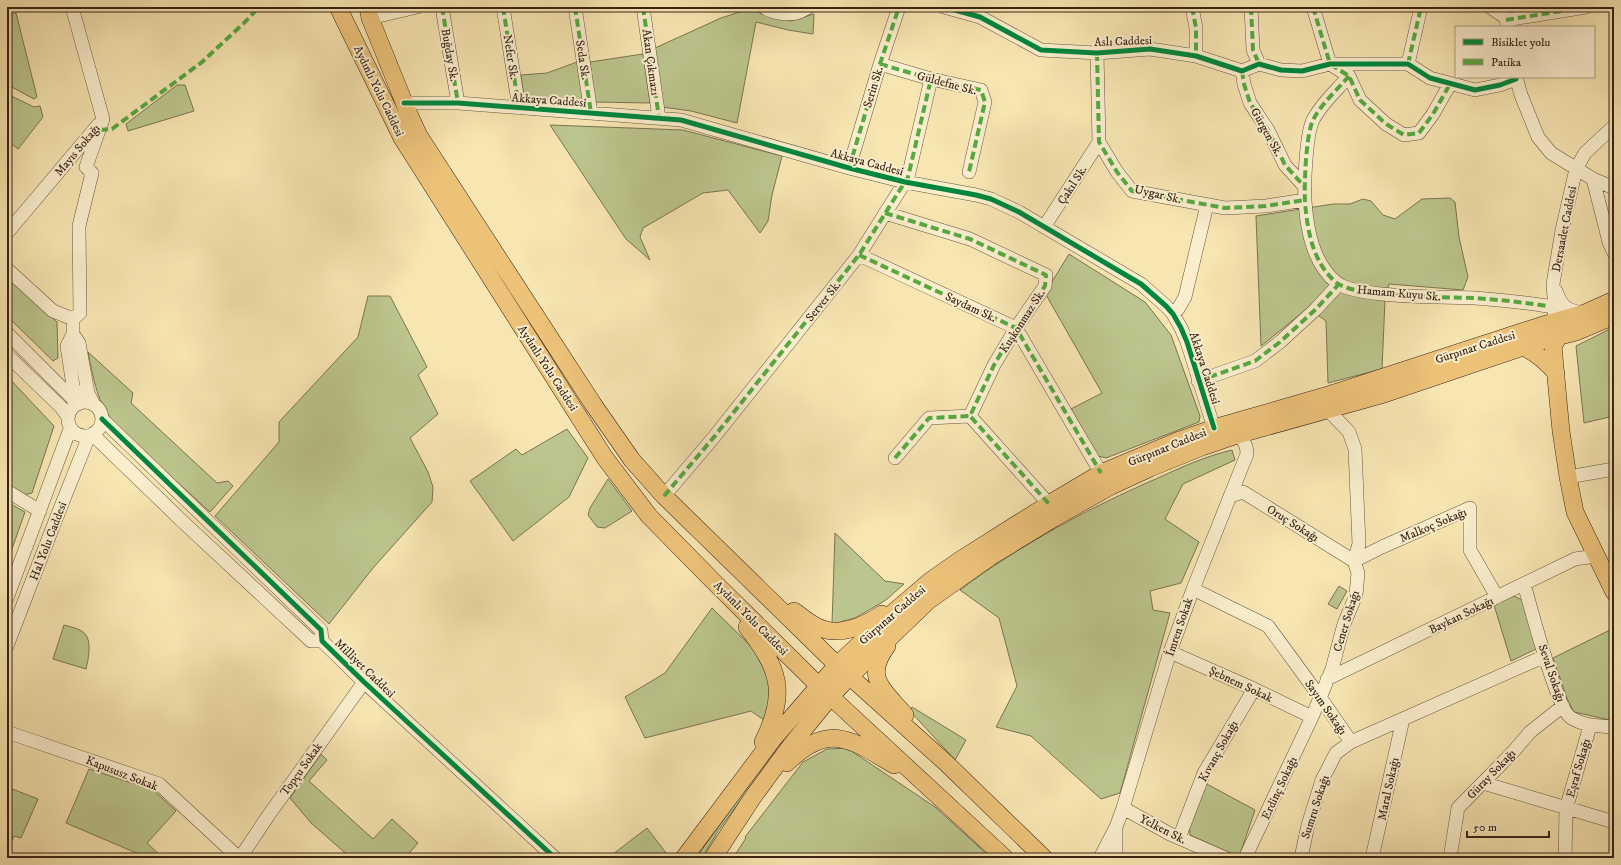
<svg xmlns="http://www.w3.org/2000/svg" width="1621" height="865" viewBox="0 0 1621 865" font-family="'IM FELL DW Pica',serif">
  <rect width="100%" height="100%" fill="#f7e5b2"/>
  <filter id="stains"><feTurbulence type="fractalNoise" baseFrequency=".005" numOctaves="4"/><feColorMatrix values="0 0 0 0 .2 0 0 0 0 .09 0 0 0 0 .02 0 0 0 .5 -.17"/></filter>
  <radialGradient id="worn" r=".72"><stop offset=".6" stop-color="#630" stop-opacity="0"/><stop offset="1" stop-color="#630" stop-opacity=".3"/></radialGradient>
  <path fill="#bcc58d" stroke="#7a7452" d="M 752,8 L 762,14 L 791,21 L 814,14 L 813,34 L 788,30 L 756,22 L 737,123 L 691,111 L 662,107 L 655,48 L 721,18 Z
    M 16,13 L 37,97 L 34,99 L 8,85 L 8,15 Z
    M 643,54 L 650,103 L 594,102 L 590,62 Z
    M 577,62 L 583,101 L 524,98 L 521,75 L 547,73 Z
    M 177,85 L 185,85 L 194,111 L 128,131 L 126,124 Z
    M 7,94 L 34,107 L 40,106 L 43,117 L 18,149 L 7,140 Z
    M 550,125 L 683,130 L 782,156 L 772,195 L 768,221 L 760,233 L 728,190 L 703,193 L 643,228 L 640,237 L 650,260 L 626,239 Z
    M 1450,198 L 1455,202 L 1459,237 L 1468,277 L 1463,290 L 1389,284 L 1385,300 L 1382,369 L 1328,383 L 1326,321 L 1308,308 L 1261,346 L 1256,216 L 1333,204 L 1350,204 L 1363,199 L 1371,201 L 1383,215 L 1395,219 L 1422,199 Z
    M 1069,254 L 1145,302 L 1171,335 L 1200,416 L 1199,422 L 1106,458 L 1098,456 L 1071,409 L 1102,393 L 1045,293 Z
    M 7,276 L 57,322 L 58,358 L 53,361 L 7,316 Z
    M 368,296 L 390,296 L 427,367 L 418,375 L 438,414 L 410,438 L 428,472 L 433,487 L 432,502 L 373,568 L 329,624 L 215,516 L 279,442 L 279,422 L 358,337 Z
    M 1614,327 L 1614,416 L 1584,423 L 1576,346 Z
    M 88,352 L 133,393 L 131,403 L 217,483 L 228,481 L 233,486 L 210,512 L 117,427 C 96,401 95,384 88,352 Z
    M 7,376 L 54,426 L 32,493 L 23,495 L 7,485 Z
    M 567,429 L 588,458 L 569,497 L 513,541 L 470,481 L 516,449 L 522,455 Z
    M 1232,450 L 1235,460 L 1183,484 L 1165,519 L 1199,542 L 1181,583 L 1150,591 L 1153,610 L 1170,613 L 1120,793 L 1101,799 L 1031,736 L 996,727 L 1017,686 L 999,618 L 960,590 C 1021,544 1089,508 1158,478 C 1182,467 1206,456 1232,450 Z
    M 608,479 L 632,511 L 605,528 L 597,527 L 588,515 L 590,508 Z
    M 7,502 L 25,512 L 7,563 Z
    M 835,533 L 885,581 L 904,584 L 886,600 L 855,618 L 832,624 Z
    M 1339,586 L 1347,591 L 1337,609 L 1328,604 Z
    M 1513,596 L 1523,600 L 1536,649 L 1511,661 L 1494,605 Z
    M 712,608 L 754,649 L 768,678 L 770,706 L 764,720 L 751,711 L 645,738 L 625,697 L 665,673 Z
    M 64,625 C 70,627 78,628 83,632 C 93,639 88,660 86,669 L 53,659 Z
    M 1614,628 L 1614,721 L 1574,712 L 1568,701 L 1553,658 Z
    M 912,707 L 966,740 L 955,760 L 910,711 Z
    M 847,748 L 935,807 L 991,858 L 733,858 L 746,838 L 745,837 L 803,762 L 827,749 Z
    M 773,751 L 775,753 L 718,831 L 702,858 L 696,858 Z
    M 321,754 L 327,760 L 309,781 L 373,839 L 392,819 L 418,843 L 405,858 L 351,858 L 311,823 L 290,798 Z
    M 89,769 L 153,790 L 176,811 L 147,843 L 163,858 L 148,858 L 66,823 Z
    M 1205,783 L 1255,810 L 1239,857 L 1190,835 L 1189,821 Z
    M 7,787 L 38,799 L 21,838 L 14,836 L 9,846 L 7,845 Z
    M 647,828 L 666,853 L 663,858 L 608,858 Z"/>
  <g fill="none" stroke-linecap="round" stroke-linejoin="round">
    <g stroke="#68543e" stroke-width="14">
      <path id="minor" d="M 72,7 L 103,119
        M 442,7 L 458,103
        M 503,7 L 519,108
        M 575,7 L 591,113
        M 643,7 L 659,118
        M 764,7 C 771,13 787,15 797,13 C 801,12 805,9 809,7
        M 944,7 L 980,17 L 1041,50 L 1097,53 L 1150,49 L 1196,56 L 1242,71 L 1259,64 L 1281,70 L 1302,71 L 1330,64 L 1408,64 L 1430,78 L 1475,90 L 1500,85 L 1516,79
        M 1192,7 L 1196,28 L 1196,56
        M 1251,7 L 1253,50 L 1259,64
        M 1313,7 L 1330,64 L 1349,76 L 1360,100 L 1386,124 L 1404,135 L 1419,133 L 1433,114 L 1450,84
        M 1490,7 L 1506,18 L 1508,27
        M 370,18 L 417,7
        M 1506,20 L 1586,7
        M 1097,53 L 1099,142 L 1117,172 L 1132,191 L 1225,208 L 1266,206 L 1305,200
        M 880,64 L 931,79 L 981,90 L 985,102 L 969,172
        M 1408,64 L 1421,7
        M 1242,71 L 1244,84 L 1250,103 L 1268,130 L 1285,165 L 1304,186
        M 1349,76 C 1337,90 1321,104 1313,120 C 1306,134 1304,185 1305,201 C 1307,230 1313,264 1337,283 C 1357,298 1447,297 1475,298 C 1499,300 1523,302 1547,306
        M 1516,77 L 1521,95 L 1538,137 L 1551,153 L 1593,179 L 1614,188
        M 404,103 L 458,103 L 681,120 L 849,168 L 905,182 L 976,195 L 991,199 L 1019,212 L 1141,284 L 1166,306 L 1173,314 L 1181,328 L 1187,342 L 1214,428
        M 849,168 L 880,64 L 899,7
        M 1593,179 L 1609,242 L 1614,253
        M 885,213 L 970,239 L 1046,275 L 1045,286 L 1016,328 L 994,365 L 970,416 L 1049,504
        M 1044,227 L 1099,142
        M 7,233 L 98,125
        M 859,255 L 1016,328 L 1101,473
        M 7,269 L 53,311 L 73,319
        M 1556,291 C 1562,308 1568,311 1585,313
        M 1173,314 L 1178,309 L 1185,297 L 1207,205
        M 1551,330 L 1555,311 L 1553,284 L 1562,230 L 1576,169 L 1585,153 L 1614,126
        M 7,333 L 78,404
        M 73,334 L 67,346 L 73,386 L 80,403
        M 7,355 L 61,407 L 68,417
        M 1198,381 L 1255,361 L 1280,342 L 1316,309 L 1339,284
        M68 419a17 17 0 1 1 34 0a17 17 0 1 1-34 0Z
        M 94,405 L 88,393 L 79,343 L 73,334 L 73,319 L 80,313 L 79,226 L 92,173 L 86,167 L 103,119
        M 102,419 L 321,630 L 322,641 L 364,682 L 555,858
        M 92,434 L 183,522 L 311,641 L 322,641
        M 895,458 L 929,418 L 970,416
        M 1568,477 L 1614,469
        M 7,491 L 40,511
        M 664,496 L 714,437 L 859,255 L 908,177 L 931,79
        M 1230,496 L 1243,492 L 1354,561
        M 1354,561 L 1382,547 L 1470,508 L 1470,550 L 1497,597
        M 1524,584 C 1530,605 1557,708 1570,717 C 1583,726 1598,726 1614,727
        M 1193,589 L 1268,626 L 1320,697 L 1351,742 L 1545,656
        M 7,598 L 70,429
        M 7,646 L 56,519 L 89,436
        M 1170,652 L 1254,689 L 1312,717
        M 1327,679 L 1575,559 L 1596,556
        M 7,732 L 159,784 L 239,858
        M 1483,783 L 1614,822
        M 1123,808 L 1170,834 L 1225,858
        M 1179,838 L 1204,773 L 1254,689
        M 240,858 L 268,816 L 364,682
        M 1100,858 L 1116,827 L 1123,808 L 1170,652 L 1193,589 L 1247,454 C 1247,443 1242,437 1231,433
        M 1116,858 L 1116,831
        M 1245,858 L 1312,717 L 1332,669 L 1344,624 L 1356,595 L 1358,573 L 1354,561 L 1359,544 L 1355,449 L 1349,432 L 1329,411
        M 1301,858 L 1308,825 L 1322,780 L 1336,753 L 1351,742
        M 1372,858 L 1403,719
        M 1450,858 L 1458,808 L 1513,752 L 1530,732 L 1563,706
        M 1565,858 L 1566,809 L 1590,726"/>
    </g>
    <g stroke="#382318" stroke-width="18">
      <path id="major" d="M 338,7 L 402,138 L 605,458 L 649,516 L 717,585 L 818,685 L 1005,858
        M 368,7 L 370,18 L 408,112 L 419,136 L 593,404 L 632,460 L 664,496 L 837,665 L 946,763 L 1044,858
        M 1563,330 L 1553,346 L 1561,431 L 1568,477 L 1575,512 L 1614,592
        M 1523,347 C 1537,353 1546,361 1556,373
        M 794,611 C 803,617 812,626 823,629 C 843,636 865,625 882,614
        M 747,627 C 779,669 788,692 763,742
        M 887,646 C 863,678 884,690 905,715
        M 787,763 C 829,721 852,740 894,765
        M 684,858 L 773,739 L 837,665 L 896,610 L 930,581 L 960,560 L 1049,504 L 1101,473 L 1177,441 L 1214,428 L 1325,396 L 1540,326 L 1585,313 L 1614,300
        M 713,858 L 753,797 L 792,744 L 831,696 L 849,677 L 928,601 L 990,557 L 1054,518 L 1111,486 L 1150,468 L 1202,447 L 1237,435 L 1384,394 L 1544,340 L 1576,332 L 1614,316"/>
    </g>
    <use href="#minor" stroke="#faeecd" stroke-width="13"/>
    <use href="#major" stroke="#ecc279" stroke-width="17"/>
    <path stroke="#55aa42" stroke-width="4" stroke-dasharray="8 4" stroke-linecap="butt" d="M 442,7 L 458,103
      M 503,7 L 519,108
      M 575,7 L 591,113
      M 643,7 L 659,118
      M 1192,7 L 1196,28 L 1196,56
      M 1251,7 L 1253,50 L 1259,64
      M 1313,7 L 1330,64 L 1349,76 L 1360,100 L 1386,124 L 1404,135 L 1419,133 L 1433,114 L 1450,84
      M 1506,20 L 1586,7
      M 1097,53 L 1099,142 L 1117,172 L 1132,191 L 1225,208 L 1266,206 L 1305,200
      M 880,64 L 931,79 L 981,90 L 985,102 L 969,172
      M 1408,64 L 1421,7
      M 1242,71 L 1244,84 L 1250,103 L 1268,130 L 1285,165 L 1304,186
      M 1349,76 C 1337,90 1321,104 1313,120 C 1306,134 1304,185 1305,201 C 1307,230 1313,264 1337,283 C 1357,298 1447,297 1475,298 C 1499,300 1523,302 1547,306
      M 100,130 L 112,129 L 202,62 L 245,22 L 259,7
      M 849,168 L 880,64 L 899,7
      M 885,213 L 970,239 L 1046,275 L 1045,286 L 1016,328 L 994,365 L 970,416 L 1049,504
      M 859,255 L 1016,328 L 1101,473
      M 1198,381 L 1255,361 L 1280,342 L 1316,309 L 1339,284
      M 895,458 L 929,418 L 970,416
      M 664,496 L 714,437 L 859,255 L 908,177 L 931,79"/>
    <g stroke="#faeecd" stroke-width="8">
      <path id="cycleway" d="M 944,7 L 980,17 L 1041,50 L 1097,53 L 1150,49 L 1196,56 L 1242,71 L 1259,64 L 1281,70 L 1302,71 L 1330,64 L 1408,64 L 1430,78 L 1475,90 L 1500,85 L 1516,79
        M 404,103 L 458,103 L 681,120 L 849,168 L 905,182 L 976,195 L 991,199 L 1019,212 L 1141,284 L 1166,306 L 1173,314 L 1181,328 L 1187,342 L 1214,428
        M 102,419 L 321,630 L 322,641 L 364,682 L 555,858"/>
    </g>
    <use href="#cycleway" stroke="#00873e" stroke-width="5"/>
  </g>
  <g text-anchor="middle" stroke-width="4" stroke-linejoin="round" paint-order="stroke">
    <g font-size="12" fill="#382318" stroke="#faeecd">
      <text transform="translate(1123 41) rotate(-2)" y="4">Aslı Caddesi</text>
      <text transform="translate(450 55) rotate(80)" y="4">Buğday Sk.</text>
      <text transform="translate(511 57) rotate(81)" y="4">Nefer Sk.</text>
      <text transform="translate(583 60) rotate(81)" y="4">Seda Sk.</text>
      <text transform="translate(651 62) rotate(82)" y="4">Akan Çıkmazı</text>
      <text transform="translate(947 83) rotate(15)" y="4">Güldefne Sk.</text>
      <text transform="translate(873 87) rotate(-73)" y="4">Serin Sk.</text>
      <text transform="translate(379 91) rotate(64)" y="4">Aydınlı Yolu Caddesi</text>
      <text transform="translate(549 100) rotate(4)" y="4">Akkaya Caddesi</text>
      <text transform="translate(1267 132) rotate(61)" y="4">Gürgen Sk.</text>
      <text transform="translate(77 150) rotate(-50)" y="4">Mayıs Sokağı</text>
      <text transform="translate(867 162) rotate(15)" y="4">Akkaya Caddesi</text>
      <text transform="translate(1072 185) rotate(-57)" y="4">Çakıl Sk.</text>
      <text transform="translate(1158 194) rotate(13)" y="4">Uygar Sk.</text>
      <text transform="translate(1564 229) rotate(-79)" y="4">Dersaadet Caddesi</text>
      <text transform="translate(1399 293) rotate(5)" y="4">Hamam Kuyu Sk.</text>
      <text transform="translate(823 301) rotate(-51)" y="4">Server Sk.</text>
      <text transform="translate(971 307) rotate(25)" y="4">Saydam Sk.</text>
      <text transform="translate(1022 321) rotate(-57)" y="4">Kuşkonmaz Sk.</text>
      <text transform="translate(1475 347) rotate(-18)" y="4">Gürpınar Caddesi</text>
      <text transform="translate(548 368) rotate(57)" y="4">Aydınlı Yolu Caddesi</text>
      <text transform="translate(1205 368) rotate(72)" y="4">Akkaya Caddesi</text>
      <text transform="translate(1167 447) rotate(-22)" y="4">Gürpınar Caddesi</text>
      <text transform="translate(1293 523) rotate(32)" y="4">Oruç Sokağı</text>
      <text transform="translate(1433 525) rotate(-23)" y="4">Malkoç Sokağı</text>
      <text transform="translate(48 541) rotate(-69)" y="4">Hal Yolu Caddesi</text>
      <text transform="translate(892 615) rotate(-41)" y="4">Gürpınar Caddesi</text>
      <text transform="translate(1461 615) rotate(-26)" y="4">Baykan Sokağı</text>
      <text transform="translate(751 618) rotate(45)" y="4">Aydınlı Yolu Caddesi</text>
      <text transform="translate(1346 621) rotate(-73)" y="4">Cener Sokağı</text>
      <text transform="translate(1179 627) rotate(-71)" y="4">İmren Sokak</text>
      <text transform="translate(365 668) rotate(44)" y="4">Milliyet Caddesi</text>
      <text transform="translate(1552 673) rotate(71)" y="4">Seval Sokağı</text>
      <text transform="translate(1241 684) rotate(25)" y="4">Şebnem Sokak</text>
      <text transform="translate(1326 707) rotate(55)" y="4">Sayım Sokağı</text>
      <text transform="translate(1218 751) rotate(-61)" y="4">Kıvanç Sokağı</text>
      <text transform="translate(1578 768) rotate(-74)" y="4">Eşraf Sokağı</text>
      <text transform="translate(301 769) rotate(-54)" y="4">Topçu Sokak</text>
      <text transform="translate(122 773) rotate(21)" y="4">Kapususz Sokak</text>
      <text transform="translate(1491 774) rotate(-46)" y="4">Güray Sokağı</text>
      <text transform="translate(1279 788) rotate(-65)" y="4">Erdinç Sokağı</text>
      <text transform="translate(1388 789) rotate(-78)" y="4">Maral Sokağı</text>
      <text transform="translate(1315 807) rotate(-72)" y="4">Sumru Sokağı</text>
      <text transform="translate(1163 829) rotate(27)" y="4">Yelken Sk.</text>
    </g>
  </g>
  <rect width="1621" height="865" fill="none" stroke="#f7e5b2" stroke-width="24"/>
  <rect x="8" y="8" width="1605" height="849" fill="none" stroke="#382318" stroke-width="2"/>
  <rect x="12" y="12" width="1597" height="841" fill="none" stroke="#382318"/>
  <rect x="1455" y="26" width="140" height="52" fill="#faeecd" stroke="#ac9d85"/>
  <rect x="1463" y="39" width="20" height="6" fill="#00873e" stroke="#ac9d85"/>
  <text x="1491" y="46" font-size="12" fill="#382318">Bisiklet yolu</text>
  <rect x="1463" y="59" width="20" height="6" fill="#55aa42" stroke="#ac9d85"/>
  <text x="1491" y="66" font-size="12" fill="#382318">Patika</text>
  <path d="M1467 831v6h82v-6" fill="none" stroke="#382318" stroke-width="2"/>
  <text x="1473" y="831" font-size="12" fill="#382318" stroke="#faeecd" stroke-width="3" paint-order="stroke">50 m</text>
  <rect width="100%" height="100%" filter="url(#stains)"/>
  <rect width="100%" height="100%" fill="url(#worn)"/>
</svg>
